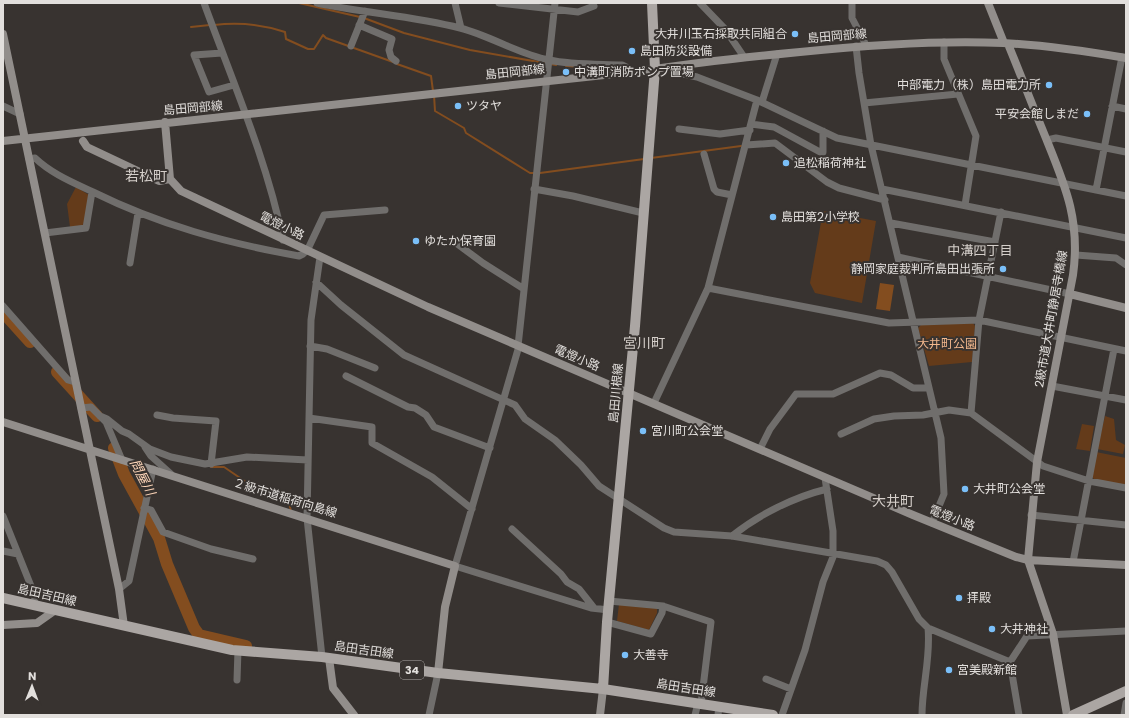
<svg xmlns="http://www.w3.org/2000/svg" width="1129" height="718" viewBox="0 0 1129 718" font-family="Poppins,'Noto Sans JP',sans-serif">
  <rect width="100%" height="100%" fill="#383330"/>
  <path fill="#643b1a" d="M 76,187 L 89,195 L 85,222 L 81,227 L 70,227 L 67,204 Z
    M 823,211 L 876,221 L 862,303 L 815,293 L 810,283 Z
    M 973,323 L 975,326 L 972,362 L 929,366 L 918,328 L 921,325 Z
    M 1105,416 L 1114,419 L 1116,440 L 1125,445 L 1123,454 L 1097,449 Z
    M 1082,424 L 1094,426 L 1090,451 L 1076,449 Z
    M 1096,452 L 1126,458 L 1126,486 L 1095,480 L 1092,477 Z
    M 619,604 L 657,608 L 657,613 L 649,630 L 617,621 Z"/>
  <path fill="#834d1f" d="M 880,283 L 894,285 L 890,311 L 876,309 Z"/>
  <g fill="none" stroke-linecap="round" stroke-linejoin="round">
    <path stroke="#834d1f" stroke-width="2" d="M 299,3 L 360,17
      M 364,18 L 404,33 L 470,50 L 556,65
      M 214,25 C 239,22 261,24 285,32 L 286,39 L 308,49 L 314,49 L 323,35 L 326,38 L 393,62
      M 191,27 L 210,25
      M 397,64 L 431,76 L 433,91
      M 566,66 L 599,68
      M 434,95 L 435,111 L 464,128 L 466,133 L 530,173 L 540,173 L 644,159
      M 651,158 L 741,146
      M 211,467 L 224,467 L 246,482 L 281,492 L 288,499 L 291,511"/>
    <path stroke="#834d1f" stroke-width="12" d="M 3,312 L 30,342
      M 57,372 L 97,416
      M 114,448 L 124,474 L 159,538 L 167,564 L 194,628 L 199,635 L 246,646"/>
    <path stroke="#706e6c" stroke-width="7" d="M 204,3 C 232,80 267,160 283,240
      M 317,3 C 364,13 413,16 460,28 C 491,36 518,54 549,60 C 572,65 598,64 622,65 L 628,68 L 631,72
      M 455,3 L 461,28
      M 499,3 L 578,12 L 594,6
      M 700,3 L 725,29 L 744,57
      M 852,3 L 852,18 L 866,45
      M 359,25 L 392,39 L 389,50 L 391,57 L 396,61
      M 944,42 L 944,59 L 976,136 L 965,205
      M 351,46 L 365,11
      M 856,46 L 859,73 L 871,145 L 941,438 L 944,494 L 932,523
      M 222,53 L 194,55 L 209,92 L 234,85
      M 677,66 L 679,73 L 697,77 L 757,100 L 837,138 L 1126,196
      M 762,102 L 777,54
      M 864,103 L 958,94
      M 3,106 L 20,114
      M 1112,106 L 1126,109
      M 751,124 L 774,127 L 820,152 L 823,152 L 823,131
      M 679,129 L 720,134 L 750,130
      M 1047,140 L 1056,138 L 1126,152
      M 746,145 L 775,143 L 827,182 L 839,188 L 885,200
      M 704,154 L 714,189 L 717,192 L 732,195
      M 29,159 L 35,158 C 52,174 72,182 93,192 C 160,225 226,243 299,256 L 303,254 L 306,251
      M 534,189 L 573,196 L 643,213
      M 882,189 L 1126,238
      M 1096,190 L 1122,57
      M 891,223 L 995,242
      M 45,233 L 86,228 L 92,192
      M 452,240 L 483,263 L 524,289
      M 307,251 L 324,215 L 385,210
      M 1076,255 L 1116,258 L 1126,265
      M 320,257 L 311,320 L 307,518 L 322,657
      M 898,257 L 1070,294
      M 130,263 L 138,213
      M 316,282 L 341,305 L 404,355 L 515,405 L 525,419 L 555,440 L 581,465 L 599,486 L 664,528 L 674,532 L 732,536 L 877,561 L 886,565 L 892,572 L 919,619 L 928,628 C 931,657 922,686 922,715
      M 708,288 L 889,323 L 979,320 L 1126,351
      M 3,306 L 68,380 L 75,382
      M 310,346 L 327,349 L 375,368
      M 518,346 L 555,3
      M 519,346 L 455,566 L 591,608 L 609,610
      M 346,376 L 408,407 L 415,408 L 426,415 L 434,427 L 490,448
      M 1052,386 L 1126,400
      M 654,403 L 708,288 L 757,100
      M 81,408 L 91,407 L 106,422 L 122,460
      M 971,413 L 979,320 L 1001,212
      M 157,415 L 173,418 L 216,421 L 211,464
      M 100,416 L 107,419 L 122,431 L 129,434 L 150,449 L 171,457 L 205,464 L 247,457 L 308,460
      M 309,418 L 372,427 L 372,443 L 432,477 L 472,509
      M 841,434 L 874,419 L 894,416 L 923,415 L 949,410 L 971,413 L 1043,466 L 1089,481 L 1126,488
      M 145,447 L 151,456 L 171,474
      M 760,449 L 770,429 L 796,394 L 833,394 L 880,373 L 891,375 L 913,388 L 929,388
      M 144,508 L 151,510 L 163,532 L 211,549 L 253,559
      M 1031,515 L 1126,525
      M 3,516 L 35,596 L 34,606
      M 512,529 L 561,574 L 567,582 L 579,589 L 594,608
      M 732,536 C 758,515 794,497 827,489
      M 3,551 L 18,554
      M 1073,562 L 1114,349
      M 119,589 L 129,581 L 153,469
      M 663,606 L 711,622 L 701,704
      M 607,622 L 651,634 L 662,613 L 663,606 L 609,601
      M 928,628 L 1010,662
      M 766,679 L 791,689
      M 237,680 L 238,650
      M 429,715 L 438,673
      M 695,715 L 698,703
      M 718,715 L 719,706
      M 782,715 L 805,650 L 823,582 L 833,557 L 833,531 L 825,478
      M 1019,715 L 1010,662 L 1027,636 L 1126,631
      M 1124,715 L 1126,703"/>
    <path stroke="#928e8b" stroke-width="8" d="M 988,3 L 1004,43
      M 3,34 L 119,589 L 124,626
      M 1008,44 C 1020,73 1031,102 1043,131 C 1064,183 1081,218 1073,275 L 1037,462 L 1028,560 L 1053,634 L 1067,715
      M 165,122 L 170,179 L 181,191 L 428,307 L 913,515 L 1016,557 L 1028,560 L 1126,565
      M 3,141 L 641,71 C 693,63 747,57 800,52 C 868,45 935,40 1003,43 C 1044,45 1085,51 1126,58
      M 83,141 L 87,147 L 159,181 L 170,179
      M 1070,294 L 1126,308
      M 3,422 L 455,566 L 445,607 L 438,673
      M 3,625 L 37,623 L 54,611
      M 329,658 L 333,688 L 354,715
      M 600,715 L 603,689"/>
    <path stroke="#aba6a3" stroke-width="10" d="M 3,598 L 232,650 L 322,657 L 438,673 L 603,689 L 773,715
      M 603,689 L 607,622 L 635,326 L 655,69 L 652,3
      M 1073,715 L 1126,691"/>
  </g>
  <g fill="#7abff8" stroke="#383330" stroke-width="1.5">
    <circle cx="795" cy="34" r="4"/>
    <circle cx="632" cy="51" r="4"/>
    <circle cx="566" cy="72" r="4"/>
    <circle cx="1049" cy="85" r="4"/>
    <circle cx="458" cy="106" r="4"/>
    <circle cx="1087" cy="114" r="4"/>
    <circle cx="786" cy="163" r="4"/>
    <circle cx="773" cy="217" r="4"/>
    <circle cx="416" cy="241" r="4"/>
    <circle cx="1003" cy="269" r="4"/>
    <circle cx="643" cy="431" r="4"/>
    <circle cx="965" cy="489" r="4"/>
    <circle cx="959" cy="598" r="4"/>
    <circle cx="992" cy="629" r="4"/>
    <circle cx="625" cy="655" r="4"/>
    <circle cx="949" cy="670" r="4"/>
  </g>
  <g text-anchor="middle" stroke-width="4" stroke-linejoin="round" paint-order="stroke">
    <rect fill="#383330" stroke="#afaba8" stroke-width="1" x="400" y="661" width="24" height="18" rx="3"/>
    <g font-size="11" font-weight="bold" fill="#e2dfdc">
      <text x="412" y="674">34</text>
    </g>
    <g font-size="12" fill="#e2dfdc" stroke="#383330" text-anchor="start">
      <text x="787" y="38" text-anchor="end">大井川玉石採取共同組合</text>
      <text x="640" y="55">島田防災設備</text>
      <text x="574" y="76">中溝町消防ポンプ置場</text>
      <text x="1041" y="89" text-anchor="end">中部電力（株）島田電力所</text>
      <text x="466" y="110">ツタヤ</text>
      <text x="1079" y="118" text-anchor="end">平安会館しまだ</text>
      <text x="794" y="167">追松稲荷神社</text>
      <text x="781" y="221">島田第2小学校</text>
      <text x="424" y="245">ゆたか保育園</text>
      <text x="995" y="273" text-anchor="end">静岡家庭裁判所島田出張所</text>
      <text x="651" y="435">宮川町公会堂</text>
      <text x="973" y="493">大井町公会堂</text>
      <text x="967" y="602">拝殿</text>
      <text x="1000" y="633">大井神社</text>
      <text x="633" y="659">大善寺</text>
      <text x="957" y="674">宮美殿新館</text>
    </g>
    <g font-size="12" fill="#e2dfdc" stroke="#383330">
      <text transform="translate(837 36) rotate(-5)" y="4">島田岡部線</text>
      <text transform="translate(515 72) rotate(-6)" y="4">島田岡部線</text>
      <text transform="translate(193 108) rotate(-5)" y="4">島田岡部線</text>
      <text transform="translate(282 226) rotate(26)" y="4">電燈小路</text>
      <text transform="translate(1051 319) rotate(-80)" y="4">2級市道大井町静居寺橋線</text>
      <text transform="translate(577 358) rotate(23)" y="4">電燈小路</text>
      <text transform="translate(616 393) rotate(-85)" y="4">島田川根線</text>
      <text transform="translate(285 498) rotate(17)" y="4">２級市道稲荷向島線</text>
      <text transform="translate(952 518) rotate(22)" y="4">電燈小路</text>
      <text transform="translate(47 595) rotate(13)" y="4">島田吉田線</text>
      <text transform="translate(364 650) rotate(8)" y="4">島田吉田線</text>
      <text transform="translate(686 688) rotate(9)" y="4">島田吉田線</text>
    </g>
    <g font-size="12" fill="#f3b88d" stroke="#383330">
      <text x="947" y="348">大井町公園</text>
    </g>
    <g font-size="13" fill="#d5cfca" stroke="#383330">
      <text x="980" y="255">中溝四丁目</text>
    </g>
    <g font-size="13" font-style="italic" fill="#fcd4b7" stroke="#383330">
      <text transform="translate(143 477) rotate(63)" y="5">問屋川</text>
    </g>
    <g font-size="14" fill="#d5cfca" stroke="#383330">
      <text x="146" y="181">若松町</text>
      <text x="644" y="348">宮川町</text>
      <text x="893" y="506">大井町</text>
    </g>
  </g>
  <rect width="1129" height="718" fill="none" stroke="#e2dfdc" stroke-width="8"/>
  <g transform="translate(32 686) rotate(1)" stroke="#383330" stroke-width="3" paint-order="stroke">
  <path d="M0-3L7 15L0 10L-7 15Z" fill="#e2dfdc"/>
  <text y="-6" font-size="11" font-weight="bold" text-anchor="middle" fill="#e2dfdc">N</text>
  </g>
</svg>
